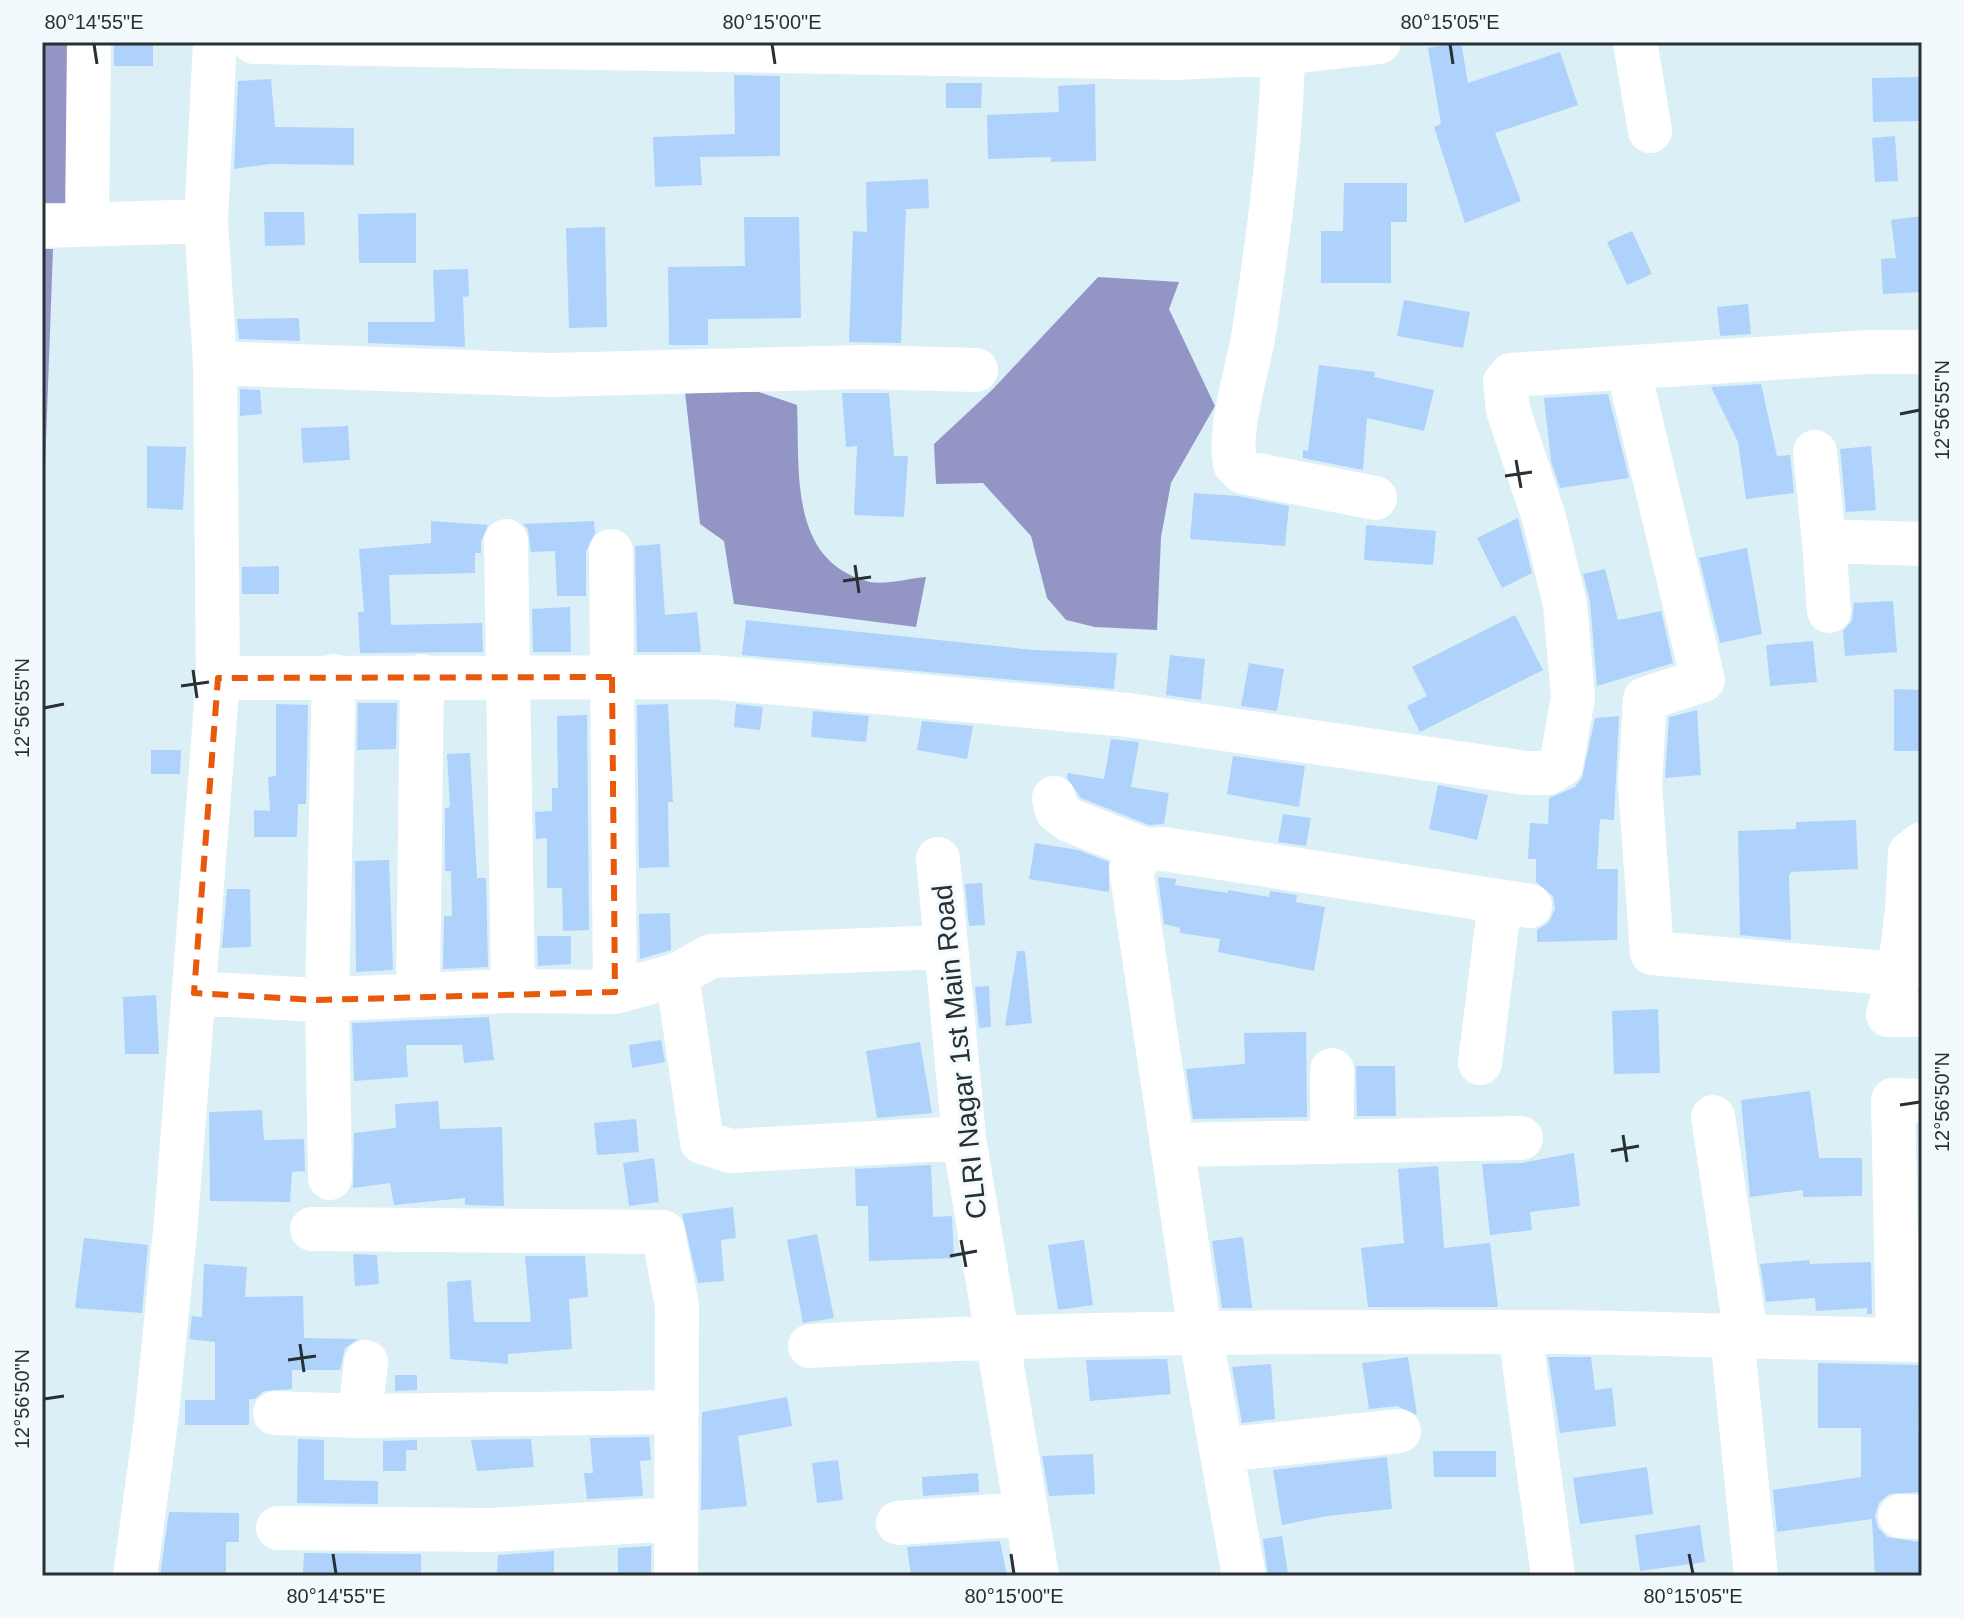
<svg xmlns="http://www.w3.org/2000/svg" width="1964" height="1618" viewBox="0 0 1964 1618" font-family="Arial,sans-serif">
  <rect width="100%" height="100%" fill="#dbeff7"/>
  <path fill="#9396c5" d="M 42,42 L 88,42 L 84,203 L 42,203 Z
    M 42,249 L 53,249 L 42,551 Z
    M 1098,277 L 1179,282 L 1169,309 L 1215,406 L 1171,483 L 1161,537 L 1157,630 L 1095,627 L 1066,620 L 1047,598 L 1031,536 L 983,483 L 936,484 L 934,444 L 993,389 Z
    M 685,392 L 759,392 L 797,405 C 800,471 788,562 870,582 C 886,585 910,578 926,577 L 916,627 L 734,604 L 724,541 L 700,524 Z"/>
  <path fill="#aed2fb" d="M 114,42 L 153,42 L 153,66 L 114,66 Z
    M 1461,42 L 1468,83 L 1560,52 L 1578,105 L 1495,133 L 1521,201 L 1465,223 L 1434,127 L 1441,124 L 1428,48 Z
    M 734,75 L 780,76 L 780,156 L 700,157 L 702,185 L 655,187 L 653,137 L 735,134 Z
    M 1922,77 L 1922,121 L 1873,122 L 1872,78 Z
    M 271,79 L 275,127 L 354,128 L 354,165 L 269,164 L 234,169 L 238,81 Z
    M 946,83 L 982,83 L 981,108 L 946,108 Z
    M 1095,84 L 1096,161 L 1051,162 L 1051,157 L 988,159 L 987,115 L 1059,112 L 1058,86 Z
    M 1895,136 L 1898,181 L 1875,182 L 1872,138 Z
    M 928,179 L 929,208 L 906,209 L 901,343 L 849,342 L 853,231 L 867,232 L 866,182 Z
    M 1344,183 L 1407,183 L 1407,222 L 1391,222 L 1391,283 L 1321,283 L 1321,231 L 1343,231 Z
    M 264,212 L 304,212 L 305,245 L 265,246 Z
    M 416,213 L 416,263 L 359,263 L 358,214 Z
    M 1922,216 L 1922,292 L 1883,294 L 1881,259 L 1896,258 L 1891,220 Z
    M 744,217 L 799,217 L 801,318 L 708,319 L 708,345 L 669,345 L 668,267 L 745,266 Z
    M 605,227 L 607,327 L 569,328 L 566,228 Z
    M 1632,231 L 1652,274 L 1627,285 L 1607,242 Z
    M 468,269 L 469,296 L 463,297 L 465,347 L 368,343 L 368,322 L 435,322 L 433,270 Z
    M 1404,300 L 1470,312 L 1463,348 L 1397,336 Z
    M 1748,304 L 1751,334 L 1720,336 L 1717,307 Z
    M 299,318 L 300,341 L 239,339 L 237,319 Z
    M 1319,365 L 1375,372 L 1374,377 L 1434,390 L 1424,431 L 1367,418 L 1363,470 L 1303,458 L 1303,450 L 1308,451 Z
    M 1761,384 L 1777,456 L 1790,455 L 1794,493 L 1746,499 L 1738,442 L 1711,387 Z
    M 240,389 L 260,390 L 262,414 L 240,416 Z
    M 842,393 L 889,393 L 894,456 L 908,456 L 904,517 L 854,515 L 857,446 L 846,447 Z
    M 1608,394 L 1629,478 L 1560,488 L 1551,461 L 1544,398 Z
    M 348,426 L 350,460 L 303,463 L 301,428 Z
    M 147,446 L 186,447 L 183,510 L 147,508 Z
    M 1871,446 L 1876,510 L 1846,512 L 1840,449 Z
    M 1194,493 L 1237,496 L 1289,506 L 1285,546 L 1190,539 Z
    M 1518,518 L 1532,573 L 1502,588 L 1477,538 Z
    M 431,521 L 488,525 L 481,541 L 481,553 L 475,553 L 475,573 L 389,575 L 391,625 L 482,623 L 483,652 L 360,653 L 358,612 L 364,612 L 359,549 L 431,543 Z
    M 594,521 L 595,533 L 586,551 L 586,596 L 557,596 L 555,551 L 531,552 L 528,529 L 523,524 Z
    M 1366,525 L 1436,531 L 1433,565 L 1364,560 Z
    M 660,544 L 665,615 L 697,612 L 701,652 L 637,652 L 635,546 Z
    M 1747,548 L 1762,634 L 1720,643 L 1699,558 Z
    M 279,566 L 279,594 L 242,594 L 242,567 Z
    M 1605,569 L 1618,620 L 1661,611 L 1673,663 L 1597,686 L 1590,602 L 1583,574 Z
    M 1893,601 L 1897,652 L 1845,656 L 1843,631 L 1852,621 L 1854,603 Z
    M 570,607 L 571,652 L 533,652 L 532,609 Z
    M 1515,615 L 1543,670 L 1420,732 L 1407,706 L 1427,696 L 1412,667 Z
    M 746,620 L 1034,650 L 1117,653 L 1114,689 L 742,655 Z
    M 1813,641 L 1817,682 L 1770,686 L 1766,645 Z
    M 1170,655 L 1205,659 L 1201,700 L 1166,695 Z
    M 1249,663 L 1284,669 L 1277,711 L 1241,706 Z
    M 1894,689 L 1922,690 L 1922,751 L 1894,751 Z
    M 358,703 L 397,703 L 396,749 L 357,750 Z
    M 276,704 L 308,705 L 306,804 L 298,804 L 297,837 L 254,837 L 254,810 L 270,811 L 268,777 L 276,776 Z
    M 668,704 L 673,802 L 668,802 L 669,867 L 639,868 L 637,705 Z
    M 736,704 L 763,707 L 760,730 L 734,727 Z
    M 1697,710 L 1701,775 L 1665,778 L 1669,717 Z
    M 813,711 L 869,716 L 866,742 L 811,737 Z
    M 587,715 L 589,930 L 563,931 L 562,888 L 547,888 L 547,838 L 536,839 L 535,812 L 552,811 L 552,788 L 558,788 L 557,716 Z
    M 1619,716 L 1614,820 L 1600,819 L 1597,869 L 1618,869 L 1617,940 L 1537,942 L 1537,930 L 1549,922 L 1555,909 L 1553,896 L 1536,882 L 1536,859 L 1528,859 L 1530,823 L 1548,824 L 1549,798 L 1575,787 L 1582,778 L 1595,718 Z
    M 922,721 L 973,726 L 967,759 L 917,750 Z
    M 1111,739 L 1139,742 L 1131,787 L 1169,793 L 1164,824 L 1149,825 L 1081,798 L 1067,778 L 1068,773 L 1104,779 Z
    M 151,750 L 181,750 L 180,774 L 151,774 Z
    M 470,753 L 477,878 L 486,878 L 488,967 L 443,969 L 444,916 L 452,916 L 451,871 L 445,871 L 445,808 L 450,807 L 447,754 Z
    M 1233,756 L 1305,766 L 1299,807 L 1227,794 Z
    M 1438,785 L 1488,795 L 1477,840 L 1429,829 Z
    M 1283,814 L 1311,818 L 1306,846 L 1278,842 Z
    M 1856,820 L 1858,869 L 1791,872 L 1789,876 L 1791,940 L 1740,935 L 1738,831 L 1796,829 L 1796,822 Z
    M 1035,843 L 1078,850 L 1109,862 L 1109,892 L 1029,879 Z
    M 389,860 L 393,970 L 356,972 L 355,861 Z
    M 1158,877 L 1176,879 L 1175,885 L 1228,893 L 1228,890 L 1269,897 L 1270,891 L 1297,895 L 1296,902 L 1325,907 L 1314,971 L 1218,952 L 1220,939 L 1180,933 L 1180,928 L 1164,924 Z
    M 982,883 L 985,925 L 969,926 L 965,884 Z
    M 227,889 L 250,889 L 251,947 L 222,948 Z
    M 670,913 L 671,950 L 640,959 L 639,914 Z
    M 537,936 L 571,936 L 571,964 L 538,966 Z
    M 1017,951 L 1025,951 L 1032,1023 L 1005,1026 Z
    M 989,986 L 991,1027 L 979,1028 L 975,987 Z
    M 156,995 L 159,1054 L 125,1054 L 123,997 Z
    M 1658,1009 L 1660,1073 L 1614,1074 L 1612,1011 Z
    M 489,1017 L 494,1060 L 464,1063 L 462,1045 L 406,1045 L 408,1077 L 354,1081 L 352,1023 Z
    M 1306,1032 L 1307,1117 L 1193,1119 L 1186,1069 L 1245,1064 L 1244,1033 Z
    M 661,1040 L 665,1062 L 632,1068 L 629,1045 Z
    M 920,1042 L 932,1113 L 877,1118 L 866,1051 Z
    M 1356,1066 L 1395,1066 L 1396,1116 L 1357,1116 Z
    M 1810,1091 L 1819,1158 L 1862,1158 L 1862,1196 L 1803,1197 L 1803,1190 L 1750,1197 L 1741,1100 Z
    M 438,1101 L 440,1129 L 502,1127 L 504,1206 L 465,1205 L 465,1198 L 394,1205 L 390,1183 L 353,1188 L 354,1133 L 396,1128 L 395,1104 Z
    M 262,1110 L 264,1140 L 304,1139 L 305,1171 L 292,1172 L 290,1202 L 210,1201 L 209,1112 Z
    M 636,1119 L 639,1152 L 597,1155 L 594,1123 Z
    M 1574,1153 L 1580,1206 L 1530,1212 L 1532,1230 L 1490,1235 L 1482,1164 L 1522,1163 Z
    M 654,1158 L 659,1202 L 629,1206 L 623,1163 Z
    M 931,1165 L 933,1217 L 952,1216 L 954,1258 L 869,1261 L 868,1206 L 856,1206 L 855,1169 Z
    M 1438,1166 L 1444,1248 L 1490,1243 L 1498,1307 L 1368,1307 L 1361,1248 L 1404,1243 L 1398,1169 Z
    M 733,1207 L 736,1238 L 721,1240 L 724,1281 L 698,1283 L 682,1214 Z
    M 817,1234 L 834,1318 L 803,1323 L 787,1240 Z
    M 1243,1237 L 1252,1308 L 1222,1308 L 1212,1241 Z
    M 84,1238 L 148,1245 L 142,1313 L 75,1308 Z
    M 1084,1240 L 1093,1305 L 1058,1310 L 1048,1245 Z
    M 353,1254 L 377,1255 L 379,1284 L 355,1286 Z
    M 525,1256 L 585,1256 L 588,1297 L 569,1299 L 572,1349 L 508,1354 L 508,1364 L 450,1359 L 447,1282 L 471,1280 L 474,1322 L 531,1322 Z
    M 1809,1260 L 1810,1264 L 1871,1262 L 1872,1314 L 1867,1314 L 1867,1308 L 1816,1311 L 1815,1298 L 1766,1302 L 1760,1264 Z
    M 204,1264 L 247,1267 L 245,1297 L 303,1296 L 304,1338 L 358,1339 L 345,1348 L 340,1370 L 292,1370 L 292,1389 L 264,1391 L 255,1399 L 249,1399 L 249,1425 L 185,1425 L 185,1400 L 215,1400 L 215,1342 L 189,1339 L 192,1316 L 202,1317 Z
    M 1408,1357 L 1417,1415 L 1397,1406 L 1369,1409 L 1362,1363 Z
    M 1548,1357 L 1591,1357 L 1595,1390 L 1612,1388 L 1616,1426 L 1560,1433 Z
    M 1167,1359 L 1171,1394 L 1090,1401 L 1086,1360 Z
    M 1818,1363 L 1920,1365 L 1918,1431 L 1922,1431 L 1922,1492 L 1889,1494 L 1879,1503 L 1875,1516 L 1878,1528 L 1887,1537 L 1920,1542 L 1920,1576 L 1875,1576 L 1872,1519 L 1777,1532 L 1773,1490 L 1861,1477 L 1861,1428 L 1818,1428 Z
    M 1271,1364 L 1275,1419 L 1242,1423 L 1232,1367 Z
    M 395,1375 L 417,1375 L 417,1390 L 395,1391 Z
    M 787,1397 L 792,1426 L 738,1436 L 747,1506 L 701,1510 L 702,1412 Z
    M 649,1437 L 651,1460 L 640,1461 L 643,1496 L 587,1499 L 584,1473 L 593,1473 L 590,1438 Z
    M 298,1439 L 324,1440 L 324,1480 L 378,1481 L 378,1504 L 297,1503 Z
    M 531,1439 L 534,1467 L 477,1471 L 471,1440 Z
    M 417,1440 L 417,1450 L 406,1450 L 406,1471 L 383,1471 L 383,1441 Z
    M 1433,1451 L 1496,1451 L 1496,1477 L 1434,1477 Z
    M 1093,1454 L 1095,1494 L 1049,1496 L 1042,1456 Z
    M 1387,1457 L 1392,1509 L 1327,1516 L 1282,1525 L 1273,1470 Z
    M 838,1460 L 843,1500 L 817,1503 L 812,1463 Z
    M 1647,1467 L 1653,1514 L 1580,1524 L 1573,1478 Z
    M 978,1473 L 979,1492 L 923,1496 L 922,1477 Z
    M 169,1512 L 239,1513 L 239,1542 L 226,1542 L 226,1576 L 160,1576 Z
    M 1700,1525 L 1705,1562 L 1640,1571 L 1635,1535 Z
    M 1282,1536 L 1288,1573 L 1268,1576 L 1263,1539 Z
    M 1000,1541 L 1007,1576 L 911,1576 L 907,1547 Z
    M 651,1546 L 651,1576 L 618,1576 L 618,1548 Z
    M 554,1551 L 554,1576 L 497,1576 L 498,1555 Z
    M 304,1553 L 421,1554 L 421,1576 L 303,1576 Z"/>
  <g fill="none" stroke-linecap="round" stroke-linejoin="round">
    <path stroke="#fff" stroke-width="44" d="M 254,42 L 1176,58 L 1283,53 L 1379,42
      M 1635,42 L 1650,131
      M 1283,53 C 1281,147 1268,239 1254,332 C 1248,370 1228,427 1235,464 L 1243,472 L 1375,498
      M 87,223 L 89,42
      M 42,226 L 206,221
      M 215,363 L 550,375 L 864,367 L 976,370
      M 1628,368 L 1703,680 L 1645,699 L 1640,784 L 1652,953 L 1899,974 L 1888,1015 L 1922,1015
      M 1815,452 L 1824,541 L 1922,544
      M 506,541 L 513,991
      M 1824,541 L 1829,611
      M 611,551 L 615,992
      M 218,678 L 711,677 L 1128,715 L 1526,773 L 1548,773 L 1561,765 L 1573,697 L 1565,604 L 1544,518 L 1508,410 L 1505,382 L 1511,375 L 1868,352 L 1922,352
      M 1054,798 L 1057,811 L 1069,820 L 1145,850
      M 938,859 L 964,1138 L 1037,1576
      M 1907,911 L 1910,853 L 1922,844
      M 1899,974 L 1907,911 L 1922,910
      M 677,975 L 702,1142 L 731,1151 L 964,1138
      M 194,993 L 317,1000 L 506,991 L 615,992 L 677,975 L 711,956 L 944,947
      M 418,995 L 422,676
      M 1480,1063 L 1500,901
      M 1713,1117 L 1746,1336
      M 1332,1142 L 1332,1070
      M 1173,1145 L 1521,1138
      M 330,1178 L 327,999 L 334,676
      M 312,1229 L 663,1232 L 677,1306 L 676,1576
      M 1520,1333 L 1553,1576
      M 1732,1336 L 1756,1576
      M 1898,1340 L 1893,1100 L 1922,1101
      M 810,1346 C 1057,1332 1305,1331 1553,1332 C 1676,1333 1799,1339 1922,1340
      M 275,1413 L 360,1416 L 677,1412
      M 360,1416 L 366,1362
      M 1221,1450 L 1399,1431
      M 1900,1516 L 1922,1517
      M 898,1523 L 1024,1514
      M 278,1528 L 491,1530 L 676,1519
      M 135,1576 L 156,1421 L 176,1221 L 218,678 L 215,363 L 206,221 L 215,42
      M 1244,1576 L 1200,1332 L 1131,869 L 1145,850 L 1164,849 L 1530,906"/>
  </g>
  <path fill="none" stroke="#e8590c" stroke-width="6" stroke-dasharray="16 10" stroke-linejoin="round" d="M 612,677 L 615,992 L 317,1000 L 194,993 L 218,678 Z"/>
  <path fill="none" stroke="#283033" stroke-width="3" d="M 94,44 L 97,64M 772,44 L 775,64M 1450,44 L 1453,64M 1900,414 L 1920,410M 1516,460 L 1521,488M 1505,476 L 1532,472M 855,565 L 859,593M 843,581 L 871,577M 193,670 L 197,698M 181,686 L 209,682M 44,708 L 64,704M 1900,1105 L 1920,1102M 1623,1135 L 1627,1162M 1611,1151 L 1639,1146M 961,1240 L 966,1267M 950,1256 L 977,1251M 300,1344 L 304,1372M 288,1360 L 316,1356M 44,1399 L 64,1396M 333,1554 L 336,1574M 1011,1554 L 1014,1574M 1689,1554 L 1693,1574"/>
  <g text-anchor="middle" stroke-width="6" stroke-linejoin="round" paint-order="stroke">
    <g font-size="28" fill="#283033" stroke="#f2fafd">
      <text transform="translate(959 1052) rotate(-96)" y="10">CLRI Nagar 1st Main Road</text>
    </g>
  </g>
  <rect width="1964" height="1618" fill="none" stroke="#f2fafd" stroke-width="88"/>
  <rect x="44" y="44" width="1876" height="1530" fill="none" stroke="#283033" stroke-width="3"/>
  <g font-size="20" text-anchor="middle" fill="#283033">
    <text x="94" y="29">80°14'55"E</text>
    <text x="772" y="29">80°15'00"E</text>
    <text x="1450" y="29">80°15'05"E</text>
    <text transform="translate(1942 410) rotate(-90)" y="7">12°56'55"N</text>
    <text transform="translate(22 708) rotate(-90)" y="7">12°56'55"N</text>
    <text transform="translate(1942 1102) rotate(-90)" y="7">12°56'50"N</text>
    <text transform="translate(22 1399) rotate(-90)" y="7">12°56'50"N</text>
    <text x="336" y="1603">80°14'55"E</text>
    <text x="1014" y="1603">80°15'00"E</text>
    <text x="1693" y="1603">80°15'05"E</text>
  </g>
</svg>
